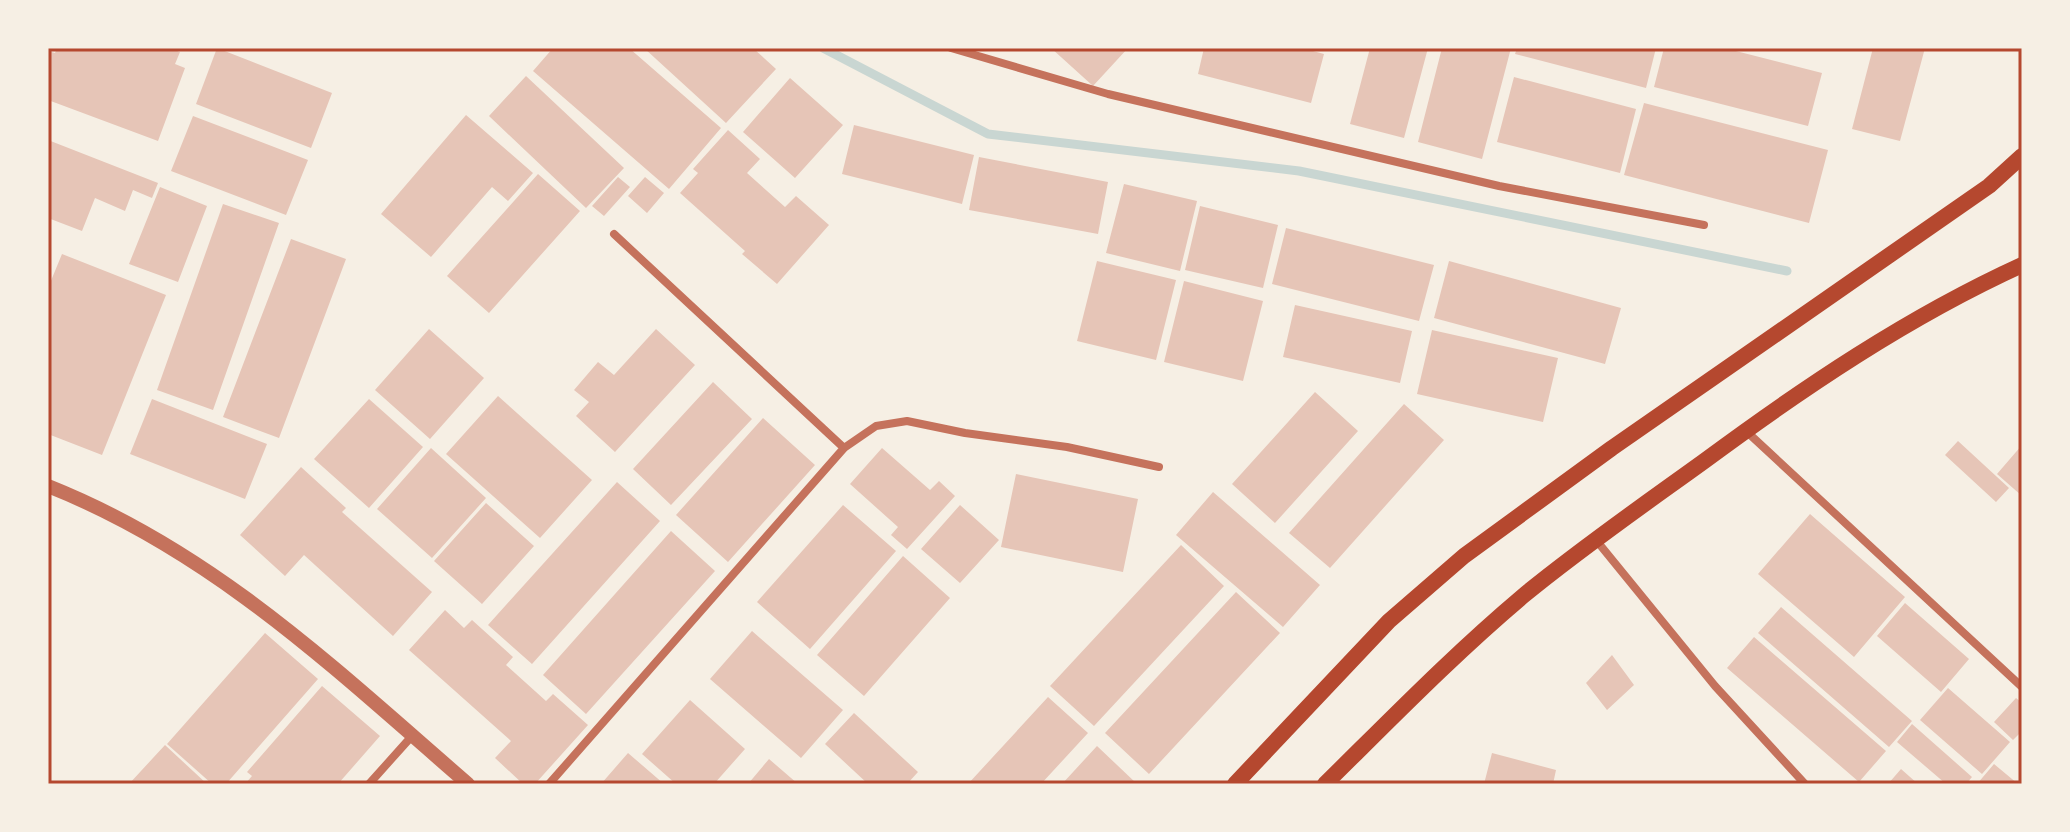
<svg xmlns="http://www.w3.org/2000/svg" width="2070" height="832" viewBox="0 0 2070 832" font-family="Jost,sans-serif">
  <rect width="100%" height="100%" fill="#f6efe4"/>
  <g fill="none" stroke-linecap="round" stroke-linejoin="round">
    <path stroke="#c9d6d2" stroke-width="9" d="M 823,48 L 988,134 L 1299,171 L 1787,271"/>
  </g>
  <path fill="#e6c5b7" d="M 57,48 L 169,48 L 180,52 L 175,64 L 185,68 L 158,141 L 48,100 L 48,51 L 55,53 Z
    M 217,48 L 332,93 L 311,148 L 196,104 Z
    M 553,48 L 629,48 L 721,128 L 669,189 L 533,71 Z
    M 644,48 L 753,48 L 776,69 L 726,123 Z
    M 1051,48 L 1128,48 L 1093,86 Z
    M 1204,48 L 1302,48 L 1324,54 L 1311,103 L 1198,74 Z
    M 1370,48 L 1428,48 L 1404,138 L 1350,124 Z
    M 1442,48 L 1511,48 L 1482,159 L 1418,142 Z
    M 1517,48 L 1656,48 L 1646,88 L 1515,54 Z
    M 1664,48 L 1724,48 L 1822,73 L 1808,126 L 1654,87 Z
    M 1873,48 L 1925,48 L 1900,141 L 1852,129 Z
    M 526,76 L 624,168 L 586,208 L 489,116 Z
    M 1514,77 L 1636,109 L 1620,173 L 1497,142 Z
    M 790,78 L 843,125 L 795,178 L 743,132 Z
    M 1644,103 L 1828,150 L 1809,223 L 1624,175 Z
    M 466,115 L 533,173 L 508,201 L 492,187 L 431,257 L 381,214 Z
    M 193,116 L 308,160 L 286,215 L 171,171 Z
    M 854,125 L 974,155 L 962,204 L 842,174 Z
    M 728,130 L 760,159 L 747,173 L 785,207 L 796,196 L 829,225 L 777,284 L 742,254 L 745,251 L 680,193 L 698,173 L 693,169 Z
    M 48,140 L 158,183 L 152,198 L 133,190 L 125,211 L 95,198 L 82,231 L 48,218 Z
    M 979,157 L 1108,182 L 1098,234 L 969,210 Z
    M 538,174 L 580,211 L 489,313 L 447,276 Z
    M 618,177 L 630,187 L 604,216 L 592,206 Z
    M 645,177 L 664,193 L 647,213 L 628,196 Z
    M 1124,184 L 1197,201 L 1180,271 L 1106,253 Z
    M 160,187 L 207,206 L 178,282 L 129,264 Z
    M 223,204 L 279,223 L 213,410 L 157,390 Z
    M 1200,206 L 1278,225 L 1263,288 L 1185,270 Z
    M 1286,228 L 1434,265 L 1419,321 L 1272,284 Z
    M 291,239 L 346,259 L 279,438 L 223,417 Z
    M 62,254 L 166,295 L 102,455 L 48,434 L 48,288 Z
    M 1097,261 L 1176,280 L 1156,360 L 1077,341 Z
    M 1449,261 L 1621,308 L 1605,364 L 1434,318 Z
    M 1184,281 L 1263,301 L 1243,381 L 1164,362 Z
    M 1295,305 L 1412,331 L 1400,383 L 1283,357 Z
    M 429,329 L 484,378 L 430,439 L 375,390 Z
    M 656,329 L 695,365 L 615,452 L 576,416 L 589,402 L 574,390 L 598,362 L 614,375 Z
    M 1432,330 L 1558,358 L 1543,422 L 1417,394 Z
    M 713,382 L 752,419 L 671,505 L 633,469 Z
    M 1315,392 L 1358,431 L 1275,523 L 1232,484 Z
    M 498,396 L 592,480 L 540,538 L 446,454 Z
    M 152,399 L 267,444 L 245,499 L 130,454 Z
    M 369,399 L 423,447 L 369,508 L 314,459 Z
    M 1404,404 L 1444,440 L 1330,568 L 1289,533 Z
    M 763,418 L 815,465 L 728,562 L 676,515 Z
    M 1958,441 L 2009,488 L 1996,502 L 1945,455 Z
    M 2022,445 L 2022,496 L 1997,474 Z
    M 431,448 L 486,498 L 432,558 L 377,509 Z
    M 882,448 L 930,490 L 939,481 L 955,496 L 907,549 L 891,535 L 898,527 L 850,484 Z
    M 301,467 L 346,508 L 342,512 L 432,592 L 393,636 L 304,555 L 285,576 L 240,535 Z
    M 1016,474 L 1138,499 L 1123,572 L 1001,547 Z
    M 617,482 L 660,521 L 532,664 L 488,625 Z
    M 1213,492 L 1320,585 L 1283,627 L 1176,535 Z
    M 486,503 L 534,546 L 482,604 L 434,561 Z
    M 843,505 L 896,551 L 810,649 L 757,602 Z
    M 960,505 L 999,540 L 960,583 L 921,549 Z
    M 1810,514 L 1905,597 L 1854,657 L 1758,574 Z
    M 671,531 L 715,571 L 586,714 L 543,675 Z
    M 1181,545 L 1224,586 L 1094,726 L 1050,686 Z
    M 903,556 L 950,598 L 864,696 L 817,655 Z
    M 1236,592 L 1280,633 L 1149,774 L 1105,733 Z
    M 1905,603 L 1969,659 L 1941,692 L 1877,636 Z
    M 1781,607 L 1912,721 L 1889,747 L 1758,633 Z
    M 445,610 L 464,628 L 472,620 L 513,657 L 506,665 L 546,701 L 553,694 L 588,725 L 535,784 L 523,784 L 495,758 L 511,741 L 409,650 Z
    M 752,631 L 843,710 L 801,758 L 710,679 Z
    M 265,633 L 318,679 L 226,784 L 212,784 L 167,744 Z
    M 1754,637 L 1886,751 L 1859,782 L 1727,668 Z
    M 1612,655 L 1634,685 L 1607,710 L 1586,683 Z
    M 322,686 L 380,736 L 338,784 L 245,784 L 252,776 L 247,772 Z
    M 1948,688 L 2010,742 L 1982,774 L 1920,720 Z
    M 1048,697 L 1088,733 L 1041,784 L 968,784 Z
    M 2016,698 L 2022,703 L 2022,731 L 2013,740 L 1994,722 Z
    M 690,700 L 745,749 L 714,784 L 676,784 L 642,754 Z
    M 854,713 L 918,772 L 907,784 L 868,784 L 825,744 Z
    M 1912,724 L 1972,777 L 1966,784 L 1946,784 L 1897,742 Z
    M 165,745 L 207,784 L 129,784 Z
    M 1097,746 L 1136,783 L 1135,784 L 1062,784 Z
    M 628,753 L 664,784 L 601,784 Z
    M 1492,753 L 1556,770 L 1553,784 L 1484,784 Z
    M 769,759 L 798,784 L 748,784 Z
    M 1994,764 L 2018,784 L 1977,784 Z
    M 1901,769 L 1918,784 L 1888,784 Z"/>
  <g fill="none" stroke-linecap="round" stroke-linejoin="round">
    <path stroke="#c5725c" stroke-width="8" d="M 951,48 L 1108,94 L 1499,186 L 1704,225
      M 1746,431 L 2022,687
      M 844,448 L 876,426 L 907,421 L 965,433 L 1067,447 L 1159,467
      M 1596,540 L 1715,686 L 1805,784
      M 369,784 L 412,736
      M 549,784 L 844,448 L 614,234"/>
    <path stroke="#c5725c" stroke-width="14" d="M 48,486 C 214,552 335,669 468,784"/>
    <path stroke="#b5482f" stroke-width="16" d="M 1235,784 L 1389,621 L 1464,556 L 1612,448 L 1989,186 L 2022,156
      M 1325,784 C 1390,720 1453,655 1523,596 C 1580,549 1642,506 1703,462 C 1803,388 1908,317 2022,265"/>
  </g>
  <rect width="2070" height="832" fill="none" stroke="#f6efe4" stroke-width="100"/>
  <rect x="50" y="50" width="1970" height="732" fill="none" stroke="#b5482f" stroke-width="3"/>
</svg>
